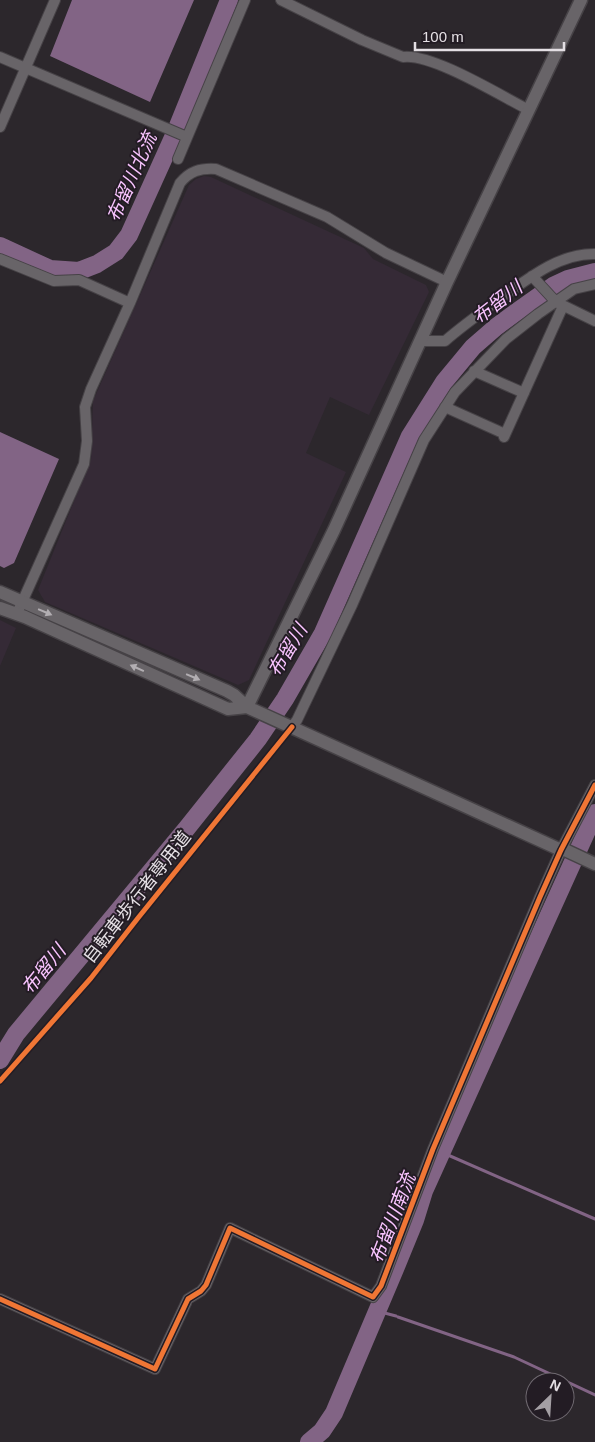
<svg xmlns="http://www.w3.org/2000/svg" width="595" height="1442" viewBox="0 0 595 1442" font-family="Helvetica,'Noto Sans JP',sans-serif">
  <rect width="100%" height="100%" fill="#2c272c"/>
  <path fill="#352a36" d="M 204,176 L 211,177 L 364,248 L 373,259 L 426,285 L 429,292 L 369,415 L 330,397 L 306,453 L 346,472 L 249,680 L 238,685 L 45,602 L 38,590 L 91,459 L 93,401 L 189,185 L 196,179 Z
    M 0,620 L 16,628 L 0,666 Z"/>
  <path fill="#826485" d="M 72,0 L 194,0 L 150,102 L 50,56 Z
    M 0,432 L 59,459 L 14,563 L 4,568 L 0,566 Z"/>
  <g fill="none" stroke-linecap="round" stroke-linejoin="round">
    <path stroke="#826485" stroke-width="3" d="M 441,1152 L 595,1219
      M 377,1311 L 396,1316
      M 398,1317 L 514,1357 L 595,1395"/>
    <path stroke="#826485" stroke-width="18" d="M 0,246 L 50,269 L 79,271 L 97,264 L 116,252 L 129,235 L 176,131 L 229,0
      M 0,1060 L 16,1034 L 187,828 L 258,739 L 285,699 L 323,633 L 410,436 L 444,382 L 473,347 L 496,327 L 515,313 L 553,286 L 568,279 L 595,272
      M 309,1442 L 322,1431 L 334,1413 L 395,1269 L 415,1220 L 424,1191 L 595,813"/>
    <g stroke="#464246" stroke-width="12">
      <path id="minor" d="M 281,0 L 362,40 L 403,57 C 432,53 501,96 529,110
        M 0,57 L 187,137
        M 0,127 L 55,0
        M 178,159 L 245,0
        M 0,259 L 54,281 L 79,280 L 130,303
        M 532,276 L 556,302 L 595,321
        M 420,341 L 445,341 C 461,327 479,314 497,301 C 525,281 558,253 595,254
        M 474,371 L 524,393
        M 445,407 L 505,434
        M 504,437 L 563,306
        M 19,609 L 84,464 L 87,441 L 85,407 L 91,389 L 130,303 L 180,183 C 190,171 200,168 216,169 L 327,217 L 386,253 L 447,282
        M 292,727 L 297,720 L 352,605 L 424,440 L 455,392 L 506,339 L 538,314 L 574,289 L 595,284
        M 0,1299 L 155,1369 L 188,1299 L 201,1291 L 206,1285 L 230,1228 L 373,1297 L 381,1286 L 433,1149 L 540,897 L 561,850 L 595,785"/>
    </g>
    <g stroke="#464246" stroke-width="15">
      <path id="tertiary" d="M 0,592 L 227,691 L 234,695 L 247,707 L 561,850 L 565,850 L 595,864
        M 0,608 L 25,617 L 228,709 L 247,707
        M 247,707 L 334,530 L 447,282 L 581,0"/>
    </g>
    <use href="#minor" stroke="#686468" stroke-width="10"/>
    <use href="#tertiary" stroke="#686468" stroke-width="12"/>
    <g stroke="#231c24" stroke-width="8">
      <path id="cycleway" d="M 0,1081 L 91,978 L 138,918 L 292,727
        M 0,1299 L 155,1369 L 188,1299 L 201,1291 L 206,1285 L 230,1228 L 373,1297 L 381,1286 L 433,1149 L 540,897 L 561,850 L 595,785"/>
    </g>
    <use href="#cycleway" stroke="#f07635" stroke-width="5"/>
  </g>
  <defs><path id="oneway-solid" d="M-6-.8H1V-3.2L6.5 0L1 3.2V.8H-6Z" transform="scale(1.25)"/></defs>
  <g fill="#b2aeb2">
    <use href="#oneway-solid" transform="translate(45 612) rotate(23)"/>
    <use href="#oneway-solid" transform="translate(137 668) rotate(-156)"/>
    <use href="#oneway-solid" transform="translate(193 677) rotate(23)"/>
  </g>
  <g text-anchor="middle" stroke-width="4" stroke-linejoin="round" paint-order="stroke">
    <g font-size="18" fill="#e4dfe4" stroke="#231c24">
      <text transform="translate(137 897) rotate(-52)" y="6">自転車歩行者専用道</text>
    </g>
    <g font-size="19" font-style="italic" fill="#f9c4ff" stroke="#231c24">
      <text transform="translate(131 177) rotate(-66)" y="7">布留川北流</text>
      <text transform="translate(497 302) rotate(-38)" y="7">布留川</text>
      <text transform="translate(287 650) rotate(-59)" y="7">布留川</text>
      <text transform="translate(43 969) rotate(-51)" y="7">布留川</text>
      <text transform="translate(392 1218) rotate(-69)" y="7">布留川南流</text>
    </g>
  </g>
  <g transform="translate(550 1397) rotate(25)"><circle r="24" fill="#231c24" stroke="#706a71"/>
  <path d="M0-4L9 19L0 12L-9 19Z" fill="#a49fa4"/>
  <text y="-8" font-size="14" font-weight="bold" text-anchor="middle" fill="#e4dfe4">N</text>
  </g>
  <path d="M415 42v8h149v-8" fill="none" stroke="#e4dfe4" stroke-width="2.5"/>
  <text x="422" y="42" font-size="15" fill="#e4dfe4" stroke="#231c24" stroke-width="4" paint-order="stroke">100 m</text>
</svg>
